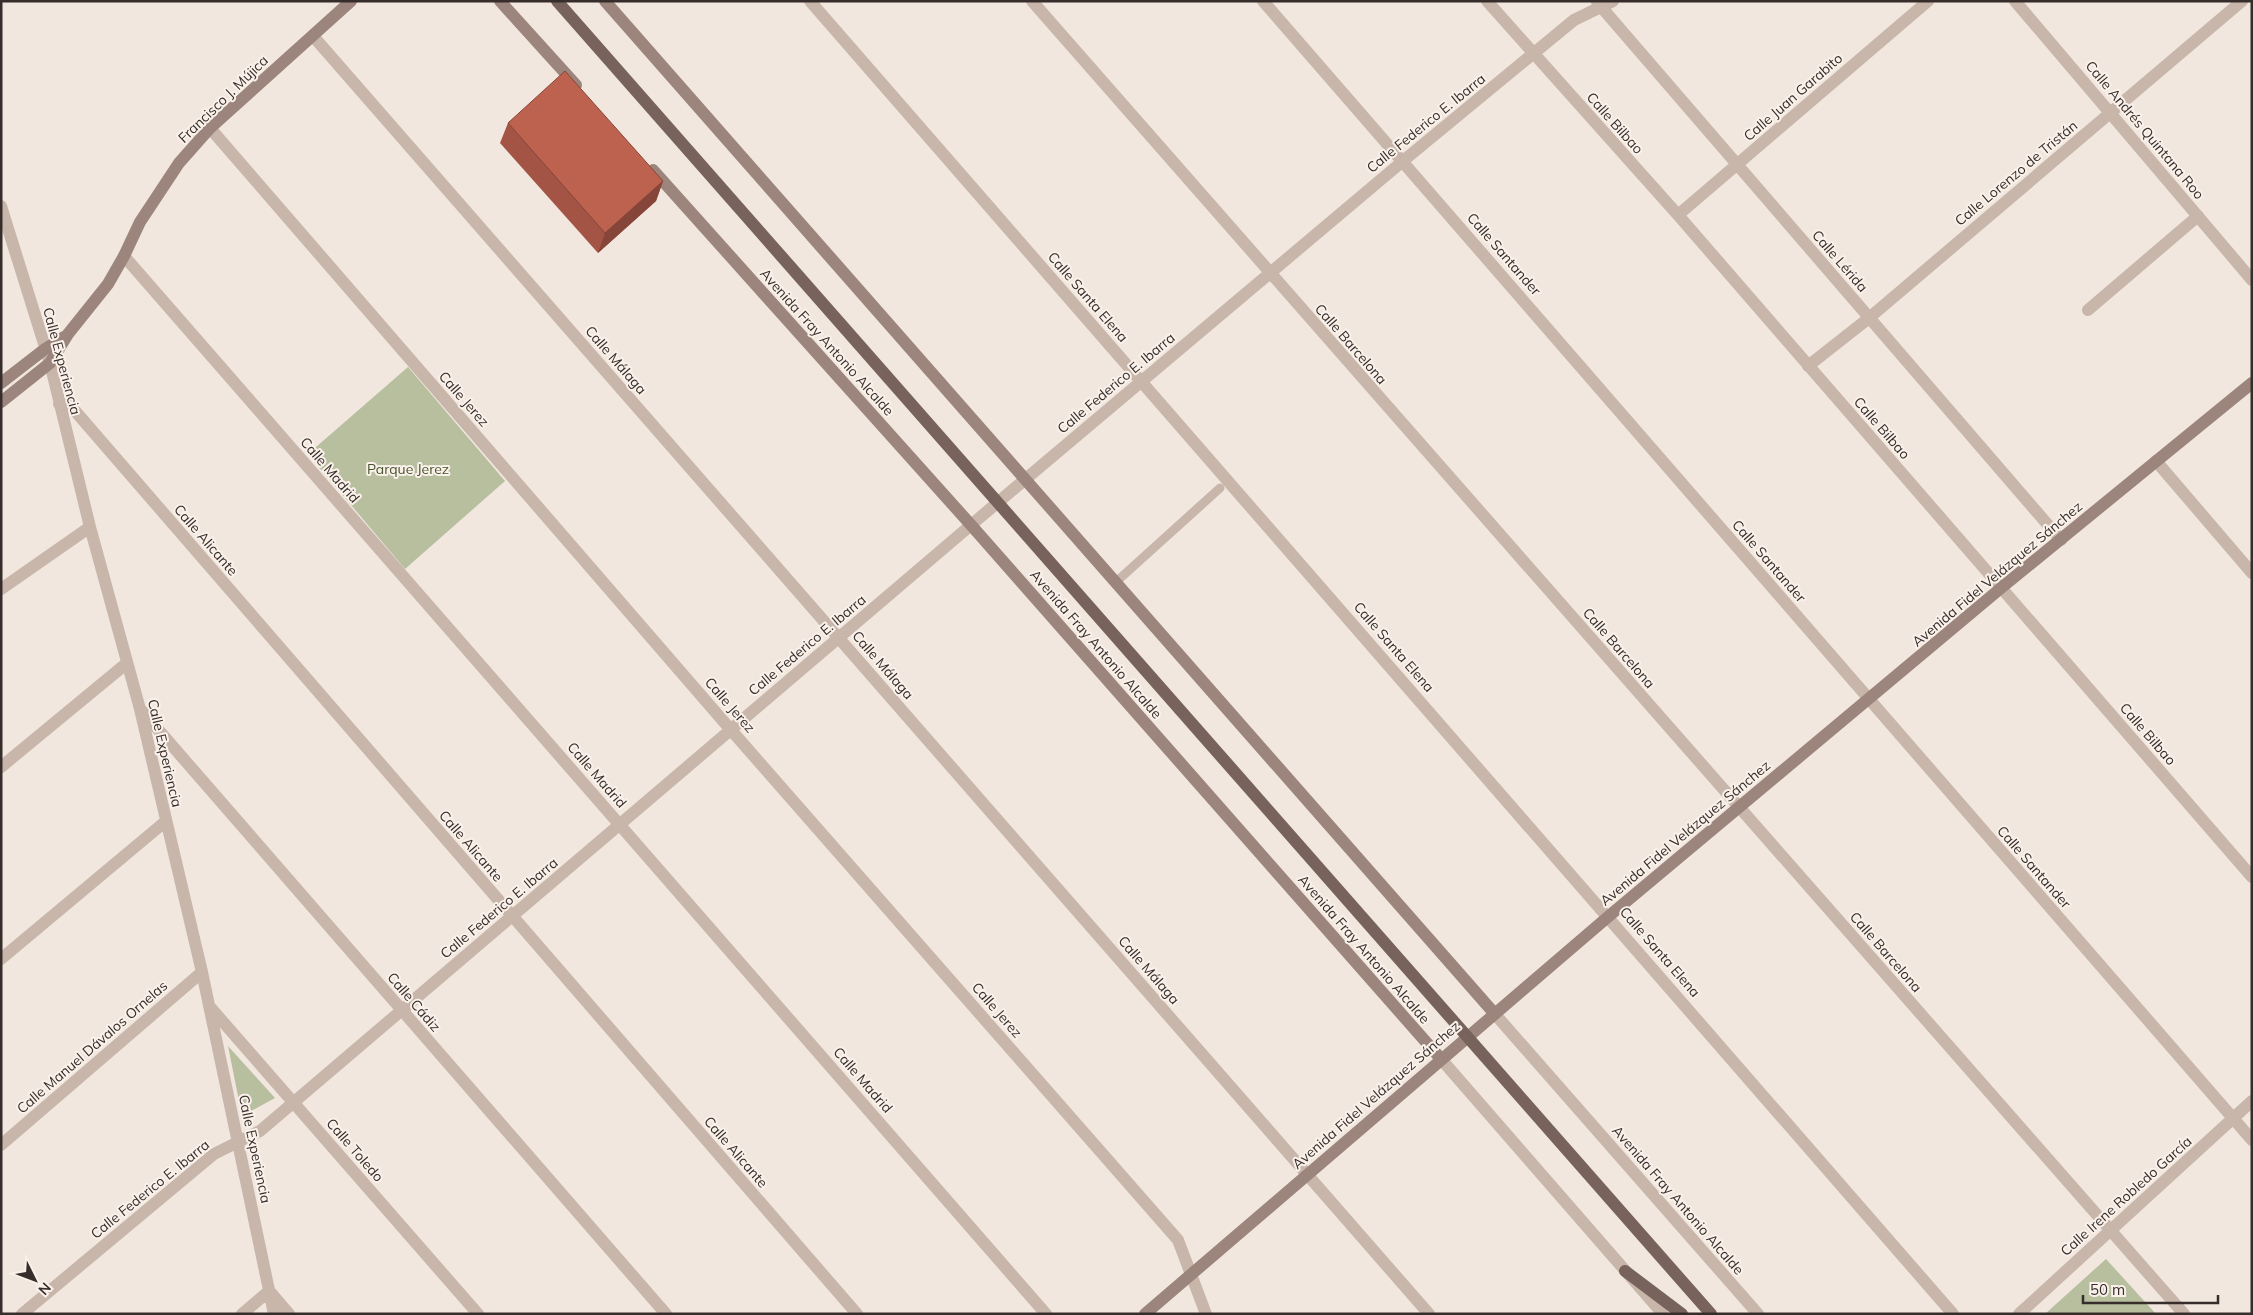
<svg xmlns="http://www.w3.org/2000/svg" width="2253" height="1315" viewBox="0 0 2253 1315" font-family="Mulish,sans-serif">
  <rect width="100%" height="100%" fill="#f1e7de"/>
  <path fill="#b7bf9f" d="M 408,367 L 505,481 L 405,569 L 308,454 Z
    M 228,1046 L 275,1098 L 242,1116 Z
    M 2106,1259 L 2156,1314 L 2045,1314 Z"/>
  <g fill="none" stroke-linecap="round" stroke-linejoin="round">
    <path stroke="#c8b6ab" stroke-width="9" d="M 1116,582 L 1220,488"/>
    <path stroke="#c8b6ab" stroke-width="12" d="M 810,1 L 1953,1314
      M 1032,1 L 2184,1314
      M 1263,1 L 2252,1140
      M 1487,1 L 1678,215 L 2252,877
      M 2015,1 L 2252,280
      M 1597,2 L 2061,540
      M 313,36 L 1429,1314
      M 210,128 L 731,730 L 1178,1240 L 1206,1314
      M 1,206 L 50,363 L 90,527 L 140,709 L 202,972 L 274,1314
      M 1678,215 L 1928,1
      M 124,256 L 1046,1314
      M 2088,310 L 2198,216
      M 1808,366 L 1869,318 L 2242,1
      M 59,404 L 68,405 L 76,412 L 857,1314
      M 2156,461 L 2252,573
      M 1,589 L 90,527
      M 142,711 L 666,1314
      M 1,767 L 127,663
      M 1,959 L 166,821
      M 210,1007 L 478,1314
      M 1494,1013 L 1758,1314
      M 1441,1059 L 1663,1314
      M 1,1145 L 202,972
      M 271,1293 L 289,1314
      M 22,1314 L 214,1154 L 260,1131 L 971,525 L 1403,161 L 1574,20 L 1613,1
      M 242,1314 L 269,1291
      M 2019,1314 L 2252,1101"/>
    <path stroke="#9c857c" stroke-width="12" d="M 500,1 L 576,85
      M 605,1 L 1494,1013
      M 653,170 L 971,525 L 1441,1059
      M 1,383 L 45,349 L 64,337
      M 1,402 L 50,363 L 68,334 L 108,284 L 124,256 L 140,222 L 179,163 L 210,128 L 351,1
      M 1145,1314 L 1609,916 L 2001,588 L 2252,383"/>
    <path stroke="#77635c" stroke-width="12" d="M 557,1 L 1711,1314
      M 1625,1271 L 1682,1314"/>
  </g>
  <path fill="#a35445" d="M 508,123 L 663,181 L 656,201 L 598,253 L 500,143 Z"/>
  <path fill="#854538" d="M 663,181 L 656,201 L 598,253 L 605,233 Z"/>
  <path fill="#be6250" stroke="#854538" d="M 565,71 L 663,181 L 605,233 L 508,123 Z"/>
  <g text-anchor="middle" stroke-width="4" stroke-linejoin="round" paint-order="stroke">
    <g font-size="14" fill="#372d2a" stroke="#f9f1ea">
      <text transform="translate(1793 97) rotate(-41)" y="5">Calle Juan Garabito</text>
      <text transform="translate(223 99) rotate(-44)" y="5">Francisco J. Mújica</text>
      <text transform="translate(1426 123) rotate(-39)" y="5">Calle Federico E. Ibarra</text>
      <text transform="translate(1615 123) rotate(48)" y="5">Calle Bilbao</text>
      <text transform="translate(2145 130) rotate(50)" y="5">Calle Andrés Quintana Roo</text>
      <text transform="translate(2016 173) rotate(-40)" y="5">Calle Lorenzo de Tristán</text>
      <text transform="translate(1504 254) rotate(49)" y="5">Calle Santander</text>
      <text transform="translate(1840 261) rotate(49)" y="5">Calle Lérida</text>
      <text transform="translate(1088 297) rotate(49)" y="5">Calle Santa Elena</text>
      <text transform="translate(827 342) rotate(48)" y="5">Avenida Fray Antonio Alcalde</text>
      <text transform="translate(1351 344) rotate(49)" y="5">Calle Barcelona</text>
      <text transform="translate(616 360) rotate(49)" y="5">Calle Málaga</text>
      <text transform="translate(62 361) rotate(75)" y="5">Calle Experiencia</text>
      <text transform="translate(1116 383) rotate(-40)" y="5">Calle Federico E. Ibarra</text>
      <text transform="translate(464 399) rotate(49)" y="5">Calle Jerez</text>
      <text transform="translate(1882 428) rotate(49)" y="5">Calle Bilbao</text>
      <text transform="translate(330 470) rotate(49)" y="5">Calle Madrid</text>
      <text transform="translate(206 540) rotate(49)" y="5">Calle Alicante</text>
      <text transform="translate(1769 561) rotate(49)" y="5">Calle Santander</text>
      <text transform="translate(1997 574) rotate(-40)" y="5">Avenida Fidel Velázquez Sánchez</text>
      <text transform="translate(1096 644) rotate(49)" y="5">Avenida Fray Antonio Alcalde</text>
      <text transform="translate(807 645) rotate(-40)" y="5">Calle Federico E. Ibarra</text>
      <text transform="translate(1394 647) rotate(49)" y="5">Calle Santa Elena</text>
      <text transform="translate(1619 648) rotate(49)" y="5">Calle Barcelona</text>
      <text transform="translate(883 665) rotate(49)" y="5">Calle Málaga</text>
      <text transform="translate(730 705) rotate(49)" y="5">Calle Jerez</text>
      <text transform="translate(2148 734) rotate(49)" y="5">Calle Bilbao</text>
      <text transform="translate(165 753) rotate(77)" y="5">Calle Experiencia</text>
      <text transform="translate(597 775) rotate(49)" y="5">Calle Madrid</text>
      <text transform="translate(1685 833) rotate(-40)" y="5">Avenida Fidel Velázquez Sánchez</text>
      <text transform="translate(471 846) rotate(49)" y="5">Calle Alicante</text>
      <text transform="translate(2034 867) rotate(49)" y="5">Calle Santander</text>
      <text transform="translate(499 908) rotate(-40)" y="5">Calle Federico E. Ibarra</text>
      <text transform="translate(1364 949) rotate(49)" y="5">Avenida Fray Antonio Alcalde</text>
      <text transform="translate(1660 952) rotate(49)" y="5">Calle Santa Elena</text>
      <text transform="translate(1886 952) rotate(49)" y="5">Calle Barcelona</text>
      <text transform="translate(1149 970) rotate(49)" y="5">Calle Málaga</text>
      <text transform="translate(414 1002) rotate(49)" y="5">Calle Cádiz</text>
      <text transform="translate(997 1010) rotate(49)" y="5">Calle Jerez</text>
      <text transform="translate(92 1047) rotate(-41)" y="5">Calle Manuel Dávalos Ornelas</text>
      <text transform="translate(863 1080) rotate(49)" y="5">Calle Madrid</text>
      <text transform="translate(1376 1095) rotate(-41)" y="5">Avenida Fidel Velázquez Sánchez</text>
      <text transform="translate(255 1149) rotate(78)" y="5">Calle Experiencia</text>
      <text transform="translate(355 1150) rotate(49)" y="5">Calle Toledo</text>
      <text transform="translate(736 1152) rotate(49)" y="5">Calle Alicante</text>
      <text transform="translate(150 1189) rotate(-39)" y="5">Calle Federico E. Ibarra</text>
      <text transform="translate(2126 1196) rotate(-42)" y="5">Calle Irene Robledo García</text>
      <text transform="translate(1678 1200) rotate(49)" y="5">Avenida Fray Antonio Alcalde</text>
    </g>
    <g font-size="14" fill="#49532f" stroke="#f9f1ea">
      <text x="408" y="474">Parque Jerez</text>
    </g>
  </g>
  <rect width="2253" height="1315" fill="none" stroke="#372d2a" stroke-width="5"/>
  <g transform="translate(35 1280) rotate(132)" stroke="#f9f1ea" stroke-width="4" paint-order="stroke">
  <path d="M0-4L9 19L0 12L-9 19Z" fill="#372d2a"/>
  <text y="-8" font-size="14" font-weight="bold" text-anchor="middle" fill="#372d2a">N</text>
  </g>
  <path d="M2083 1295v8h135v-8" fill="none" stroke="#372d2a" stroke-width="2.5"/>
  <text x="2090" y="1295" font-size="15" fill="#372d2a" stroke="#f9f1ea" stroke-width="4" paint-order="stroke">50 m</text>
</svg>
